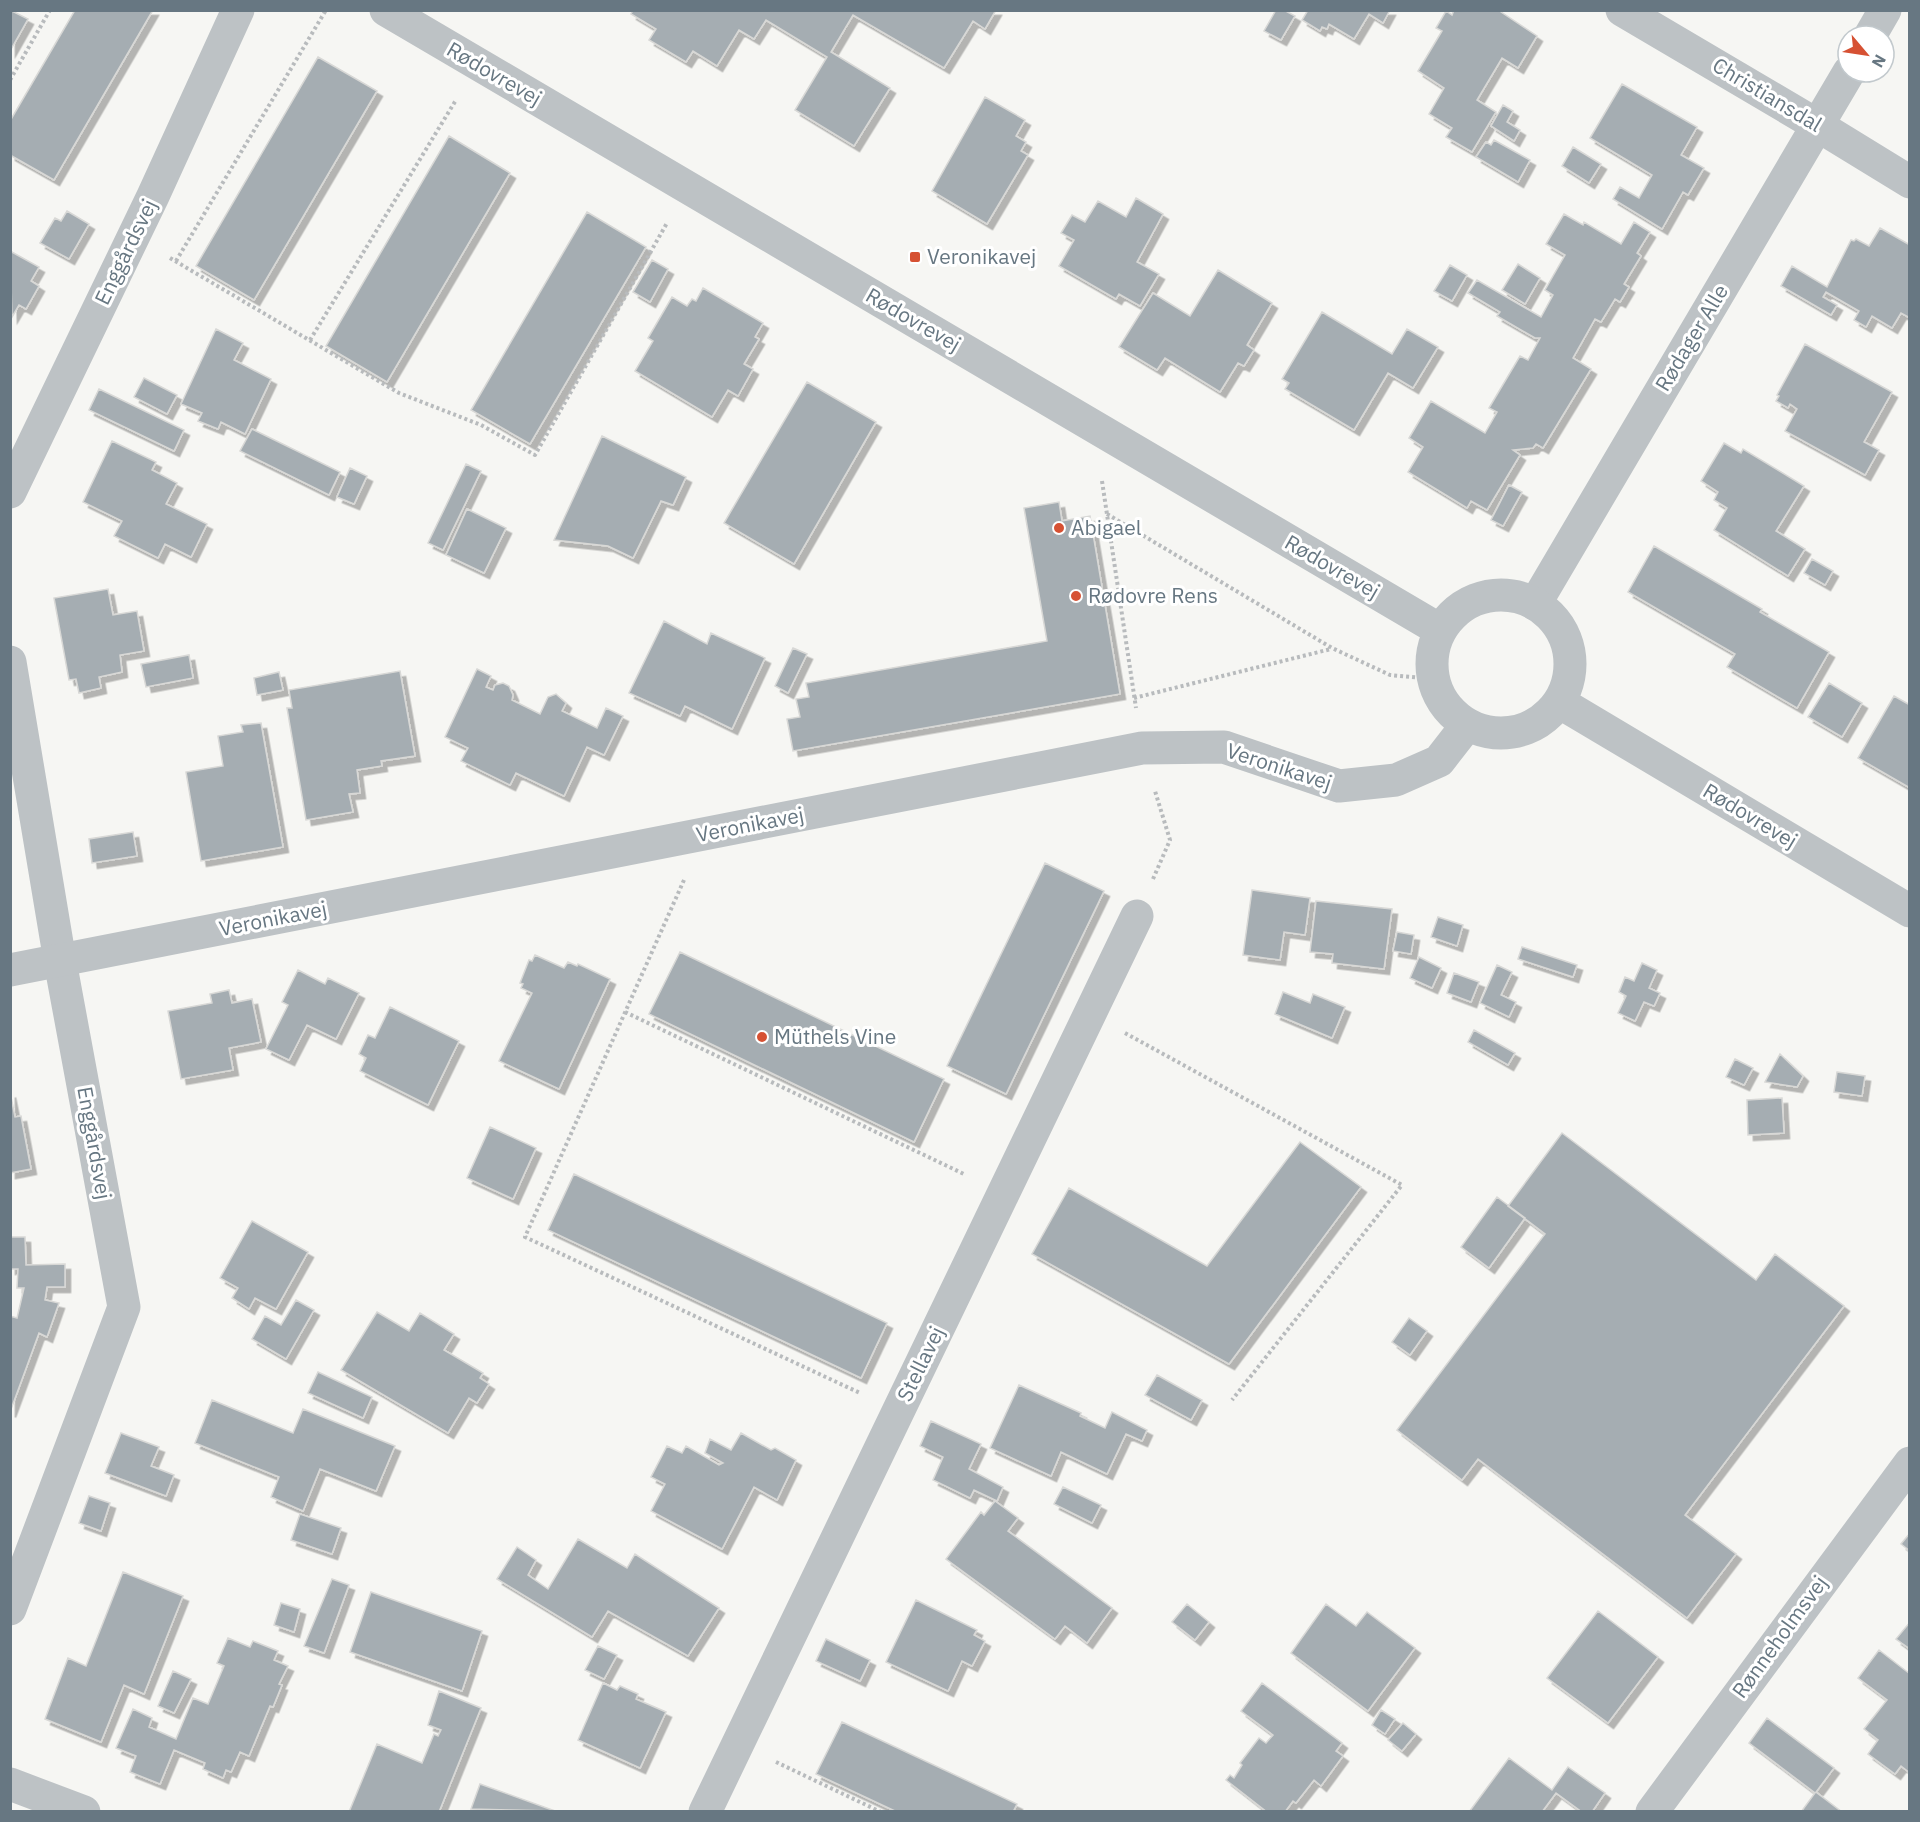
<svg xmlns="http://www.w3.org/2000/svg" width="1920" height="1822" viewBox="0 0 1920 1822" font-family="'IBM Plex Sans',sans-serif">
  <defs>
    <filter id="shadow"><feDropShadow dx="5.5" dy="5.5" stdDeviation="0" flood-color="#0004"/></filter>
  </defs>
  <rect width="100%" height="100%" fill="#f6f6f3"/>
  <path fill="#a5adb2" stroke="#d8d8d6" stroke-width="1.5" filter="url(#shadow)" d="M 10,10 L 28,19 L 10,51 Z
    M 75,10 L 153,10 L 54,180 L 10,155 L 10,121 Z
    M 633,10 L 996,10 L 985,29 L 973,21 L 944,68 L 853,15 L 831,52 L 890,88 L 854,146 L 795,110 L 827,57 L 766,20 L 754,39 L 739,30 L 717,66 L 693,51 L 686,62 L 649,40 L 656,29 L 631,14 Z
    M 1276,10 L 1284,10 L 1295,16 L 1281,40 L 1264,31 Z
    M 1308,10 L 1390,10 L 1383,23 L 1369,14 L 1354,39 L 1329,24 L 1327,29 L 1322,27 L 1320,31 L 1302,20 Z
    M 1454,10 L 1498,10 L 1537,36 L 1518,68 L 1502,58 L 1477,100 L 1496,112 L 1472,152 L 1446,137 L 1452,128 L 1429,114 L 1444,88 L 1418,71 L 1442,31 L 1436,28 L 1446,11 L 1452,15 Z
    M 318,57 L 377,91 L 254,300 L 196,266 Z
    M 1622,84 L 1697,127 L 1681,155 L 1704,168 L 1688,195 L 1683,192 L 1662,229 L 1613,199 L 1620,187 L 1639,198 L 1652,175 L 1590,138 Z
    M 985,97 L 1025,120 L 1016,136 L 1026,142 L 1021,151 L 1028,155 L 987,224 L 932,191 Z
    M 1503,105 L 1513,111 L 1507,122 L 1520,130 L 1514,141 L 1491,126 Z
    M 449,136 L 510,173 L 387,382 L 326,346 Z
    M 1494,140 L 1530,160 L 1518,182 L 1476,157 L 1486,142 L 1491,145 Z
    M 1573,147 L 1601,164 L 1589,183 L 1562,166 Z
    M 1136,198 L 1163,214 L 1137,262 L 1159,274 L 1140,306 L 1119,294 L 1116,299 L 1059,266 L 1074,240 L 1061,233 L 1072,215 L 1085,222 L 1098,201 L 1126,217 Z
    M 67,211 L 89,224 L 69,259 L 40,243 L 55,218 L 61,221 Z
    M 587,212 L 646,247 L 530,444 L 471,410 Z
    M 1564,214 L 1583,225 L 1584,222 L 1621,244 L 1634,222 L 1650,232 L 1637,253 L 1641,256 L 1624,284 L 1629,287 L 1620,302 L 1615,299 L 1601,322 L 1595,319 L 1573,358 L 1591,369 L 1543,448 L 1536,444 L 1533,448 L 1513,450 L 1520,455 L 1487,510 L 1471,501 L 1467,508 L 1408,472 L 1423,447 L 1409,438 L 1431,401 L 1485,433 L 1497,412 L 1489,408 L 1520,356 L 1528,360 L 1540,338 L 1535,338 L 1497,316 L 1500,312 L 1468,293 L 1477,280 L 1541,317 L 1553,295 L 1545,290 L 1565,255 L 1546,244 Z
    M 1880,228 L 1910,245 L 1910,318 L 1901,313 L 1892,328 L 1872,316 L 1866,327 L 1854,320 L 1859,311 L 1826,292 L 1823,297 L 1837,305 L 1831,315 L 1781,286 L 1792,266 L 1827,287 L 1851,240 L 1854,241 L 1856,239 L 1869,246 Z
    M 10,251 L 39,267 L 31,281 L 39,286 L 26,309 L 19,305 L 12,317 Z
    M 652,260 L 668,269 L 650,302 L 633,292 Z
    M 1518,264 L 1540,278 L 1525,304 L 1502,290 Z
    M 1450,265 L 1467,275 L 1452,301 L 1434,291 Z
    M 1218,270 L 1272,303 L 1247,345 L 1254,350 L 1244,366 L 1238,363 L 1220,392 L 1165,358 L 1157,370 L 1119,347 L 1153,293 L 1190,316 Z
    M 703,288 L 763,323 L 755,337 L 759,339 L 744,364 L 753,369 L 738,396 L 728,390 L 712,417 L 635,371 L 653,341 L 648,338 L 672,297 L 687,306 L 692,299 L 696,301 Z
    M 1322,312 L 1392,354 L 1407,329 L 1438,347 L 1413,388 L 1388,373 L 1354,430 L 1285,389 L 1289,383 L 1282,379 Z
    M 216,329 L 243,343 L 234,360 L 271,379 L 245,434 L 221,422 L 218,429 L 198,421 L 202,413 L 181,404 Z
    M 1805,344 L 1892,392 L 1864,442 L 1879,450 L 1865,475 L 1785,431 L 1797,409 L 1790,404 L 1788,408 L 1776,401 L 1779,396 L 1777,395 Z
    M 144,378 L 177,395 L 167,414 L 134,397 Z
    M 807,382 L 876,422 L 794,564 L 724,523 Z
    M 99,389 L 184,430 L 174,451 L 89,410 Z
    M 252,429 L 340,472 L 329,495 L 240,451 Z
    M 602,436 L 686,477 L 673,505 L 661,501 L 633,558 L 608,546 L 554,540 Z
    M 112,441 L 156,462 L 152,470 L 177,483 L 166,504 L 207,524 L 191,557 L 165,544 L 158,558 L 114,536 L 122,521 L 83,502 Z
    M 1724,443 L 1741,453 L 1743,449 L 1804,486 L 1776,531 L 1805,549 L 1788,576 L 1714,530 L 1727,508 L 1714,500 L 1718,492 L 1701,481 Z
    M 466,464 L 481,471 L 443,550 L 428,543 Z
    M 350,468 L 367,476 L 354,504 L 337,497 Z
    M 1509,485 L 1522,492 L 1503,526 L 1491,520 Z
    M 1059,502 L 1062,521 L 1090,516 L 1120,694 L 793,751 L 787,719 L 800,717 L 796,699 L 809,697 L 806,683 L 1047,641 L 1024,508 Z
    M 467,509 L 506,528 L 484,573 L 446,555 Z
    M 1654,546 L 1762,609 L 1760,612 L 1829,652 L 1797,708 L 1727,667 L 1735,654 L 1628,592 Z
    M 1812,559 L 1833,571 L 1825,585 L 1804,573 Z
    M 108,589 L 113,615 L 137,611 L 144,651 L 120,655 L 122,672 L 99,677 L 101,688 L 79,693 L 76,679 L 69,680 L 54,598 Z
    M 664,621 L 707,644 L 711,633 L 765,658 L 732,729 L 685,706 L 680,716 L 629,693 Z
    M 793,648 L 807,654 L 788,693 L 775,686 Z
    M 189,655 L 193,678 L 146,687 L 141,664 Z
    M 477,669 L 491,676 L 486,687 L 493,690 L 495,685 L 503,683 L 509,686 L 513,695 L 512,700 L 540,714 L 548,697 L 556,694 L 566,703 L 562,711 L 597,728 L 606,708 L 623,716 L 604,755 L 587,747 L 564,796 L 516,773 L 510,785 L 461,761 L 468,748 L 445,737 Z
    M 400,671 L 415,756 L 381,761 L 382,766 L 357,770 L 360,793 L 349,794 L 353,812 L 306,820 L 287,708 L 292,708 L 289,690 Z
    M 279,672 L 283,690 L 257,695 L 254,678 Z
    M 1829,683 L 1862,703 L 1842,737 L 1808,717 Z
    M 1894,696 L 1910,705 L 1910,788 L 1858,758 Z
    M 261,723 L 283,847 L 201,861 L 186,772 L 223,766 L 218,736 L 243,732 L 241,725 Z
    M 133,832 L 137,856 L 92,863 L 89,839 Z
    M 1045,863 L 1104,891 L 1006,1094 L 947,1066 Z
    M 1252,890 L 1310,898 L 1305,935 L 1284,932 L 1280,960 L 1243,955 Z
    M 1316,901 L 1392,909 L 1384,969 L 1332,963 L 1333,954 L 1310,952 Z
    M 1438,917 L 1463,925 L 1457,946 L 1431,937 Z
    M 1397,932 L 1414,935 L 1411,954 L 1393,951 Z
    M 1522,947 L 1577,965 L 1573,977 L 1518,959 Z
    M 680,952 L 944,1079 L 914,1142 L 649,1014 Z
    M 535,955 L 564,968 L 568,962 L 577,966 L 578,964 L 610,979 L 559,1089 L 499,1061 L 532,993 L 521,988 L 523,984 L 520,983 L 529,960 L 532,961 Z
    M 1419,957 L 1441,968 L 1432,988 L 1410,978 Z
    M 1642,963 L 1657,970 L 1649,988 L 1660,993 L 1654,1006 L 1644,1002 L 1635,1021 L 1618,1013 L 1626,996 L 1619,992 L 1625,977 L 1634,981 Z
    M 1497,965 L 1512,972 L 1501,995 L 1516,1002 L 1509,1017 L 1480,1003 Z
    M 298,970 L 325,984 L 328,978 L 359,993 L 336,1039 L 307,1025 L 289,1060 L 266,1049 L 288,1005 L 282,1002 Z
    M 1454,973 L 1479,982 L 1471,1002 L 1447,993 Z
    M 229,990 L 232,1003 L 252,999 L 261,1042 L 229,1048 L 233,1070 L 181,1079 L 168,1011 L 212,1003 L 210,994 Z
    M 1283,992 L 1310,1003 L 1313,994 L 1345,1007 L 1332,1038 L 1275,1014 Z
    M 390,1007 L 459,1041 L 428,1105 L 360,1071 L 366,1058 L 359,1054 L 368,1035 L 375,1038 Z
    M 1474,1030 L 1515,1053 L 1508,1065 L 1468,1042 Z
    M 1780,1054 L 1803,1076 L 1797,1087 L 1765,1082 Z
    M 1735,1059 L 1753,1068 L 1744,1085 L 1726,1077 Z
    M 1837,1072 L 1865,1076 L 1862,1096 L 1834,1092 Z
    M 10,1092 L 15,1117 L 21,1116 L 31,1169 L 10,1173 Z
    M 1782,1098 L 1784,1133 L 1748,1135 L 1747,1100 Z
    M 490,1127 L 536,1148 L 513,1199 L 467,1178 Z
    M 1562,1133 L 1756,1280 L 1775,1254 L 1844,1306 L 1685,1515 L 1736,1554 L 1687,1618 L 1478,1459 L 1462,1480 L 1397,1430 L 1545,1234 L 1508,1206 Z
    M 1300,1142 L 1361,1187 L 1229,1364 L 1032,1254 L 1069,1188 L 1207,1266 Z
    M 574,1174 L 887,1323 L 861,1378 L 548,1230 Z
    M 1497,1197 L 1525,1218 L 1489,1268 L 1461,1247 Z
    M 252,1221 L 308,1252 L 276,1309 L 255,1298 L 249,1309 L 232,1298 L 238,1288 L 220,1278 Z
    M 10,1237 L 25,1237 L 26,1265 L 65,1264 L 65,1287 L 47,1287 L 45,1300 L 59,1303 L 47,1337 L 39,1333 L 10,1412 L 10,1316 L 17,1318 L 24,1288 L 17,1288 L 18,1269 L 10,1269 Z
    M 296,1300 L 314,1310 L 286,1359 L 252,1339 L 265,1316 L 281,1325 Z
    M 377,1312 L 409,1331 L 420,1313 L 454,1334 L 444,1350 L 483,1373 L 480,1378 L 489,1384 L 477,1403 L 469,1398 L 448,1433 L 341,1370 Z
    M 1409,1318 L 1427,1331 L 1410,1355 L 1392,1342 Z
    M 318,1372 L 372,1397 L 363,1418 L 308,1393 Z
    M 1157,1375 L 1202,1400 L 1191,1420 L 1145,1395 Z
    M 1019,1385 L 1081,1413 L 1080,1416 L 1105,1428 L 1112,1412 L 1147,1430 L 1142,1441 L 1126,1434 L 1107,1474 L 1061,1452 L 1051,1476 L 990,1448 Z
    M 212,1400 L 293,1433 L 303,1409 L 395,1446 L 376,1491 L 320,1469 L 303,1511 L 271,1497 L 279,1477 L 195,1443 Z
    M 931,1421 L 981,1444 L 969,1469 L 1003,1487 L 997,1501 L 974,1490 L 970,1498 L 933,1480 L 943,1457 L 920,1446 Z
    M 121,1433 L 159,1447 L 151,1466 L 174,1475 L 166,1496 L 105,1473 Z
    M 741,1433 L 771,1450 L 775,1448 L 796,1460 L 777,1500 L 754,1487 L 722,1549 L 651,1511 L 665,1484 L 651,1477 L 667,1446 L 682,1453 L 686,1446 L 719,1465 L 723,1463 L 705,1453 L 710,1439 L 731,1450 Z
    M 1063,1487 L 1101,1505 L 1092,1523 L 1054,1504 Z
    M 89,1496 L 110,1503 L 101,1531 L 79,1523 Z
    M 995,1501 L 1018,1518 L 1008,1531 L 1112,1608 L 1087,1643 L 1065,1626 L 1055,1639 L 946,1559 L 981,1512 L 984,1515 Z
    M 300,1514 L 341,1528 L 332,1554 L 291,1540 Z
    M 1910,1533 L 1910,1551 L 1901,1544 Z
    M 578,1539 L 627,1568 L 635,1554 L 719,1608 L 688,1656 L 608,1611 L 592,1637 L 497,1579 L 517,1547 L 536,1560 L 528,1575 L 548,1589 Z
    M 123,1572 L 183,1596 L 144,1694 L 124,1685 L 101,1742 L 45,1719 L 68,1658 L 86,1666 Z
    M 332,1579 L 349,1585 L 324,1653 L 304,1646 Z
    M 371,1592 L 482,1631 L 462,1691 L 350,1652 Z
    M 916,1600 L 977,1630 L 974,1635 L 985,1641 L 972,1666 L 962,1661 L 948,1691 L 886,1662 Z
    M 281,1603 L 300,1609 L 294,1632 L 274,1625 Z
    M 1187,1604 L 1209,1622 L 1195,1640 L 1172,1622 Z
    M 1326,1604 L 1356,1626 L 1367,1612 L 1415,1648 L 1368,1711 L 1291,1653 Z
    M 1598,1611 L 1658,1657 L 1608,1723 L 1547,1678 Z
    M 1910,1622 L 1910,1649 L 1896,1639 Z
    M 228,1638 L 250,1647 L 253,1641 L 278,1651 L 274,1660 L 288,1666 L 279,1684 L 282,1685 L 273,1707 L 270,1706 L 249,1756 L 240,1752 L 231,1772 L 226,1770 L 223,1778 L 203,1769 L 205,1763 L 174,1750 L 160,1784 L 130,1772 L 136,1756 L 116,1748 L 133,1709 L 152,1718 L 149,1727 L 176,1739 L 193,1698 L 208,1704 L 224,1666 L 217,1663 Z
    M 826,1639 L 870,1660 L 860,1681 L 816,1661 Z
    M 598,1646 L 617,1655 L 604,1679 L 585,1670 Z
    M 1879,1650 L 1910,1674 L 1910,1773 L 1901,1766 L 1895,1774 L 1868,1754 L 1878,1740 L 1864,1729 L 1887,1700 L 1858,1678 Z
    M 173,1671 L 191,1679 L 174,1713 L 158,1706 Z
    M 603,1683 L 617,1690 L 620,1686 L 638,1694 L 636,1699 L 666,1712 L 640,1768 L 578,1740 Z
    M 1262,1683 L 1342,1743 L 1336,1751 L 1343,1756 L 1321,1786 L 1314,1780 L 1296,1803 L 1293,1801 L 1285,1812 L 1267,1812 L 1226,1780 L 1230,1775 L 1234,1778 L 1242,1765 L 1240,1763 L 1259,1738 L 1266,1743 L 1273,1735 L 1241,1711 Z
    M 439,1691 L 481,1708 L 439,1812 L 349,1812 L 377,1744 L 422,1763 L 434,1734 L 438,1736 L 441,1730 L 428,1725 Z
    M 1381,1710 L 1395,1719 L 1385,1734 L 1372,1725 Z
    M 1767,1718 L 1834,1768 L 1816,1792 L 1842,1812 L 1801,1812 L 1815,1793 L 1749,1743 Z
    M 842,1722 L 1017,1804 L 1013,1812 L 897,1812 L 816,1774 Z
    M 1403,1723 L 1416,1734 L 1402,1751 L 1388,1740 Z
    M 1509,1758 L 1552,1790 L 1568,1767 L 1605,1793 L 1592,1812 L 1582,1812 L 1556,1793 L 1542,1812 L 1469,1812 Z
    M 480,1784 L 555,1811 L 471,1809 Z"/>
  <g fill="none" stroke-linecap="round" stroke-linejoin="round">
    <path stroke="#b8bbbd" stroke-width="4" stroke-dasharray="3 3" stroke-linecap="butt" d="M 10,80 L 50,10
      M 170,258 L 399,393 L 481,425 L 535,455 L 667,223
      M 176,261 L 326,10
      M 310,340 L 456,100
      M 1102,481 L 1136,708
      M 1107,514 L 1332,648 L 1390,675 L 1433,679
      M 1134,698 L 1331,649
      M 1153,879 L 1170,840 L 1155,791
      M 684,880 L 525,1237 L 860,1393
      M 625,1012 L 966,1175
      M 1125,1033 L 1402,1185 L 1232,1400
      M 776,1762 L 881,1812"/>
    <path stroke="#bdc2c5" stroke-width="33" d="M 1622,10 L 1817,125 L 1910,182
      M 1870,36 L 1885,10
      M 10,492 L 153,196 L 238,10
      M 1535,604 L 1849,72
      M 10,662 L 60,961 L 124,1307 L 10,1609
      M 10,1784 L 84,1812
      M 705,1812 L 1137,916
      M 1652,1812 L 1910,1463"/>
    <path stroke="#bdc2c5" stroke-width="33" d="M 386,10 L 1440,630
      M1432 664a69 69 0 1 1 138 0a69 69 0 1 1-138 0Z
      M 1559,702 L 1910,911
      M 10,970 L 1142,748 L 1224,747 L 1339,786 L 1396,780 L 1439,761 L 1467,725"/>
  </g>
  <g fill="#d65133" stroke="#fff" stroke-width="2">
    <rect x="909" y="251" width="12" height="12" rx="3"/>
    <circle cx="1059" cy="528" r="6"/>
    <circle cx="1076" cy="596" r="6"/>
    <circle cx="762" cy="1037" r="6"/>
  </g>
  <g text-anchor="middle" stroke-width="6" stroke-linejoin="round" paint-order="stroke">
    <g font-size="21" fill="#677782" stroke="#fff">
      <text transform="translate(494 74) rotate(30)" y="7">Rødovrevej</text>
      <text transform="translate(1767 95) rotate(31)" y="7">Christiansdal</text>
      <text transform="translate(126 252) rotate(-64)" y="7">Enggårdsvej</text>
      <text transform="translate(913 320) rotate(30)" y="7">Rødovrevej</text>
      <text transform="translate(1692 338) rotate(-59)" y="7">Rødager Alle</text>
      <text transform="translate(1332 567) rotate(30)" y="7">Rødovrevej</text>
      <text transform="translate(1279 767) rotate(18)" y="7">Veronikavej</text>
      <text transform="translate(1750 816) rotate(31)" y="7">Rødovrevej</text>
      <text transform="translate(750 825) rotate(-11)" y="7">Veronikavej</text>
      <text transform="translate(273 919) rotate(-11)" y="7">Veronikavej</text>
      <text transform="translate(94 1143) rotate(80)" y="7">Enggårdsvej</text>
      <text transform="translate(921 1364) rotate(-64)" y="7">Stellavej</text>
      <text transform="translate(1780 1637) rotate(-54)" y="7">Rønneholmsvej</text>
    </g>
    <g font-size="21" fill="#677782" stroke="#fff" text-anchor="start">
      <text x="927" y="264">Veronikavej</text>
      <text x="1071" y="535">Abigael</text>
      <text x="1088" y="603">Rødovre Rens</text>
      <text x="774" y="1044">Müthels Vine</text>
    </g>
  </g>
  <rect width="1920" height="1822" fill="none" stroke="#677782" stroke-width="24"/>
  <g transform="translate(1866 54) rotate(119)"><circle r="28" fill="#ffffff" stroke="#c2c9cd" stroke-width="1.5"/>
  <path d="M0-4.5L10 22L0 15L-10 22Z" fill="#d65133"/>
  <text y="-9" font-size="16" font-weight="bold" text-anchor="middle" fill="#677782">N</text>
  </g>
</svg>
